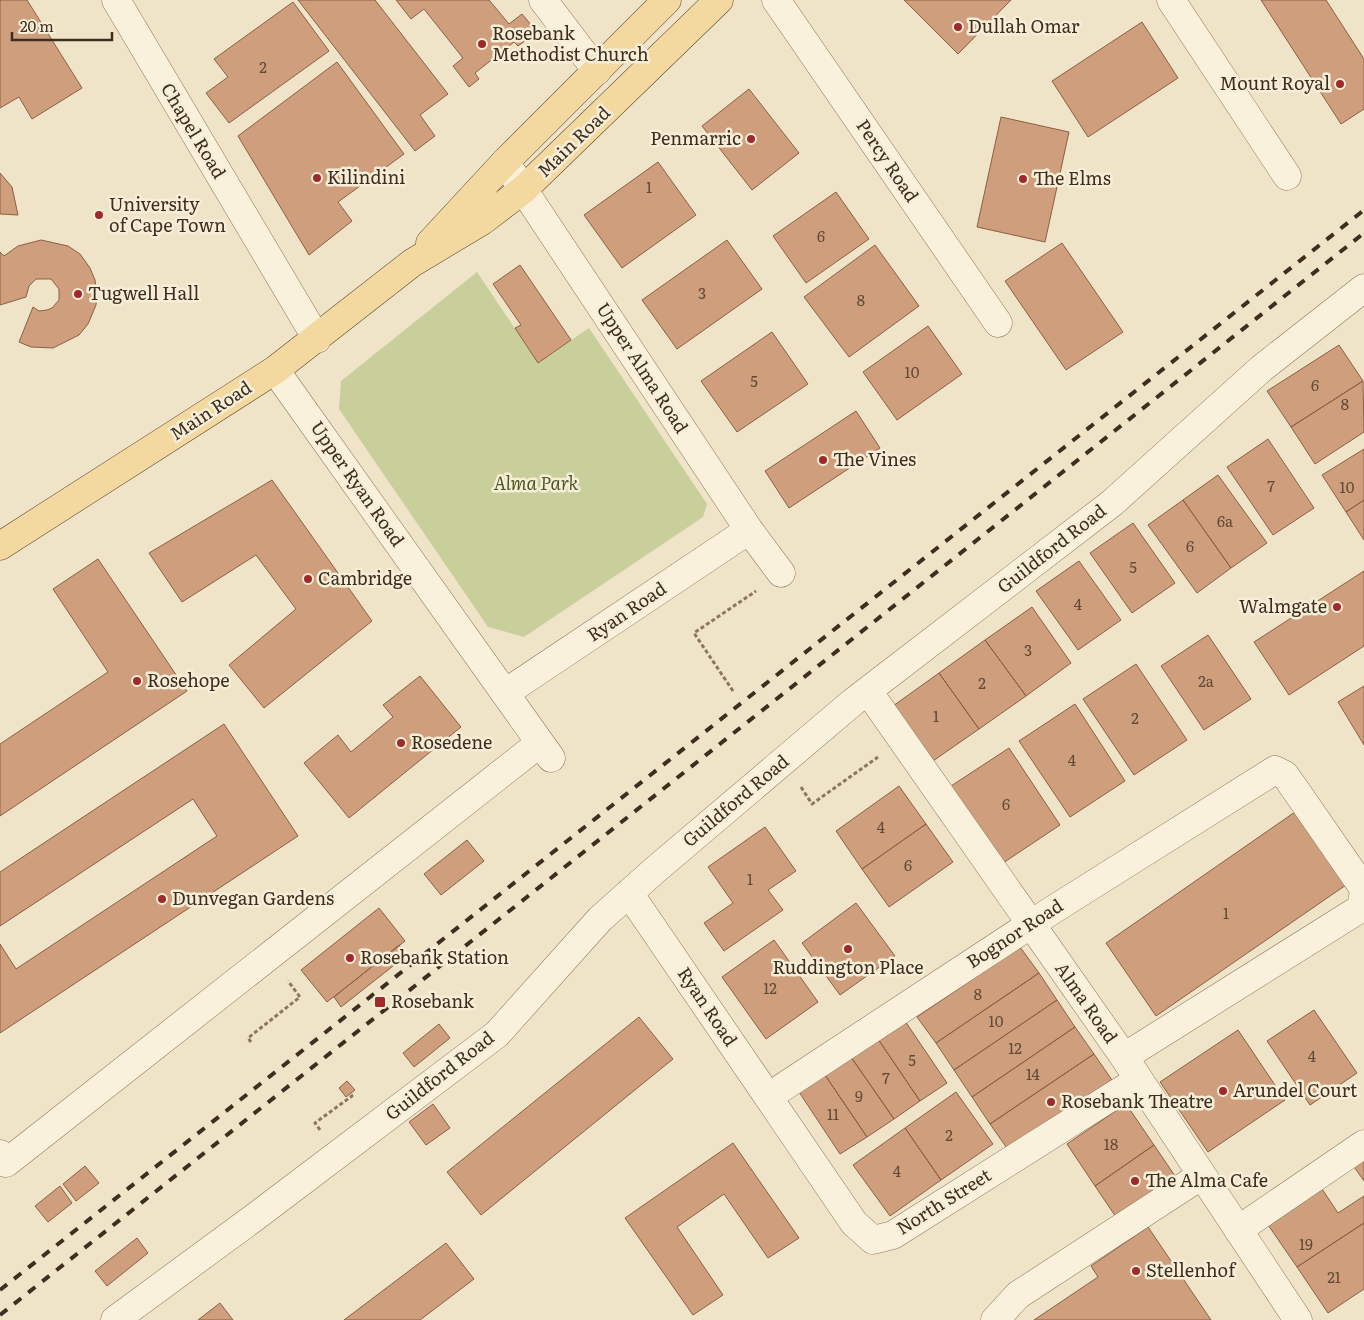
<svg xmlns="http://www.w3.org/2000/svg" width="1364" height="1320" viewBox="0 0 1364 1320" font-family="Literata,serif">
  <rect width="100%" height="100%" fill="#f0e4c8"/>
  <path fill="#c9cf9b" d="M 477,272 L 538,363 L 589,328 L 707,504 L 703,517 L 524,637 L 488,627 L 339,409 L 341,381 Z"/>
  <path fill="#cf9f7d" stroke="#8d5f41" d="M 0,0 L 27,0 L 82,88 L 32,119 L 19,97 L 0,108 Z
    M 298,0 L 375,0 L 448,94 L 420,115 L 435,136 L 415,151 Z
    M 396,0 L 489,0 L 509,24 L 522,14 L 537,32 L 518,46 L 514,42 L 475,73 L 479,79 L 469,87 L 453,66 L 463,58 L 424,9 L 411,19 Z
    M 904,0 L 1011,0 L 958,54 Z
    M 1261,0 L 1326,0 L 1364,59 L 1364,109 L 1341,124 Z
    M 293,2 L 329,51 L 229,123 L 206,93 L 228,77 L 214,59 Z
    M 1142,22 L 1178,78 L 1088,137 L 1052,81 Z
    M 337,62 L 404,154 L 338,202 L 352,221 L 309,255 L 238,136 Z
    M 749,89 L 799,153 L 752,190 L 702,126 Z
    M 1001,117 L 1069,132 L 1045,242 L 977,227 Z
    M 658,162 L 696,215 L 622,268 L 584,215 Z
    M 0,173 L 12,187 L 18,215 L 0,214 Z
    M 836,192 L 869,239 L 806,283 L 773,236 Z
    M 41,240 L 68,246 L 80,254 L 90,268 L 95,280 L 97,294 L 96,305 L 88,324 L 79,335 L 53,348 L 31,347 L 19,342 L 33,307 L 39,311 L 47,310 L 52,308 L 59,300 L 59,289 L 51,279 L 36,279 L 29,286 L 26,297 L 0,305 L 0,252 L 4,256 L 18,246 Z
    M 727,240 L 762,289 L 677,349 L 642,300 Z
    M 1062,243 L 1123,332 L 1066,370 L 1005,281 Z
    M 875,245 L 919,306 L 849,357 L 804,297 Z
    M 520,265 L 571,340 L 538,363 L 515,328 L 521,325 L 493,284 Z
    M 928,326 L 962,374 L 897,420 L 863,372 Z
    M 772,332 L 808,384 L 737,432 L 701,381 Z
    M 1339,345 L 1363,381 L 1291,427 L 1267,391 Z
    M 1363,381 L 1364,432 L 1315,464 L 1291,427 Z
    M 856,411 L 880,448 L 789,508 L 765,471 Z
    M 1268,439 L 1314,508 L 1273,535 L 1227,467 Z
    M 1364,449 L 1364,500 L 1346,512 L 1322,475 Z
    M 1218,475 L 1267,543 L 1231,568 L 1183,500 Z
    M 272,480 L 372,621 L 264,708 L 229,665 L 296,609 L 256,555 L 182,602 L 149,553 Z
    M 1183,500 L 1231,568 L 1197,593 L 1148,525 Z
    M 1364,500 L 1364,540 L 1346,512 Z
    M 1133,523 L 1175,583 L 1132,613 L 1090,553 Z
    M 98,559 L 187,691 L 0,816 L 0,744 L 108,672 L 53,589 Z
    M 1079,561 L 1121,620 L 1078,650 L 1036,591 Z
    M 1364,571 L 1364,646 L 1289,695 L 1254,642 Z
    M 1032,607 L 1071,663 L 1026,696 L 985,640 Z
    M 1208,635 L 1251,699 L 1204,730 L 1161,666 Z
    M 985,640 L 1026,696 L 979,729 L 939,673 Z
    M 1136,664 L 1187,740 L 1134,775 L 1083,699 Z
    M 939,673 L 979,729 L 933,761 L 893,706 Z
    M 420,676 L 461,727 L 349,818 L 304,763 L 338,735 L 351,752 L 393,717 L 383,705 Z
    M 1364,686 L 1364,745 L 1338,702 Z
    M 1075,704 L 1125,781 L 1070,817 L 1019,741 Z
    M 224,724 L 298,836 L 0,1033 L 0,944 L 16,969 L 217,836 L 193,799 L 0,926 L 0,872 Z
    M 1009,748 L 1060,825 L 1003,863 L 951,786 Z
    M 899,786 L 926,824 L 862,869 L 836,831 Z
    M 1295,812 L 1346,885 L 1156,1016 L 1106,943 Z
    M 926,824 L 953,862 L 889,907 L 862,869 Z
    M 765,827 L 796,871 L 768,890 L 783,910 L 724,951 L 704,923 L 733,903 L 708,867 Z
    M 467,840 L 484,861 L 441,895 L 424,874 Z
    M 856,903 L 895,956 L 840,995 L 802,943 Z
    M 379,908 L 405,941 L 327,1002 L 301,970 Z
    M 774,940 L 818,1002 L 766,1039 L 722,977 Z
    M 399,945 L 407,955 L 341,1007 L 334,997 Z
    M 1020,947 L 1039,973 L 936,1043 L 917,1017 Z
    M 1039,973 L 1057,1000 L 954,1070 L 936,1043 Z
    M 1057,1000 L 1075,1027 L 972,1097 L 954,1070 Z
    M 1314,1010 L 1357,1073 L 1310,1105 L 1267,1041 Z
    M 639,1017 L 673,1059 L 481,1215 L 447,1172 Z
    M 905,1021 L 947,1083 L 920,1101 L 878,1039 Z
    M 439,1024 L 450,1038 L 414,1067 L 403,1053 Z
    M 1075,1027 L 1094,1054 L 990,1124 L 972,1097 Z
    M 1238,1030 L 1285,1100 L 1208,1152 L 1160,1082 Z
    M 878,1039 L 920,1101 L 894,1119 L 851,1057 Z
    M 1094,1054 L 1112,1080 L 1009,1151 L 990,1124 Z
    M 851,1057 L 894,1119 L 867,1137 L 825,1075 Z
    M 825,1075 L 867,1137 L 840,1154 L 799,1092 Z
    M 347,1081 L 355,1090 L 346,1097 L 339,1088 Z
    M 956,1092 L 993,1144 L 941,1180 L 905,1128 Z
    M 433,1104 L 450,1128 L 426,1145 L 409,1122 Z
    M 1126,1104 L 1154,1145 L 1095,1186 L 1067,1144 Z
    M 905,1128 L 941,1180 L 890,1216 L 853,1165 Z
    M 733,1143 L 799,1238 L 768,1258 L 724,1194 L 677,1227 L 723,1295 L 693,1315 L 625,1218 Z
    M 1154,1145 L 1175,1176 L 1116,1217 L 1095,1186 Z
    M 1364,1156 L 1364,1181 L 1352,1164 Z
    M 85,1166 L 99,1183 L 76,1201 L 63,1184 Z
    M 1318,1183 L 1338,1213 L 1364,1196 L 1364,1223 L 1297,1267 L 1264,1219 Z
    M 60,1186 L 72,1203 L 48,1222 L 35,1206 Z
    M 1364,1223 L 1364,1289 L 1328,1313 L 1297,1267 Z
    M 1148,1227 L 1211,1320 L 1034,1320 L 1098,1277 L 1091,1266 Z
    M 137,1238 L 148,1253 L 107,1286 L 95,1271 Z
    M 446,1243 L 474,1279 L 420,1320 L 344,1320 Z
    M 220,1303 L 233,1320 L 198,1320 Z"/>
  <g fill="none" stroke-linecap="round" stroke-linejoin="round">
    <g stroke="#8d765c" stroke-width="29">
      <path id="minor" d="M 116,0 L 317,339
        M 543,0 L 597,71
        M 776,0 L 998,323
        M 1171,0 L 1287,176
        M 505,162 L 749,530 L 781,573
        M 275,370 L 551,758
        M 868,691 L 1124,1057 L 1298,1320
        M 505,693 L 749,530
        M 629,893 L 854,1223 L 873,1240 L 893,1235 L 1138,1080
        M 1124,1057 L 1361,908 L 1364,891
        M 768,1097 L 1051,911 L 1275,770 L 1285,775 L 1299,795 L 1364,889
        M 0,1154 L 6,1163 L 540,743
        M 1238,1230 L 1364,1144
        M 115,1320 L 255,1217 L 497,1034 L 600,919 L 655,870 L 853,702 L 1112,503 L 1262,368 L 1364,288
        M 995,1320 L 1018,1295 L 1202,1175"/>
    </g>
    <g stroke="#5b4430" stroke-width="29">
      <path id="major" d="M 430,243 L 505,162 L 667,0
        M 0,546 L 275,370 L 412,263 L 482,221 L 524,189 L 719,0"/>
    </g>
    <path stroke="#8d765c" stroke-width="3" stroke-dasharray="4 2.5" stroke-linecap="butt" d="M 733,691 L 694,633 L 756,591
      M 801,787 L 812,804 L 878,757
      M 251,1042 L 248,1038 L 300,997 L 288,981
      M 320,1130 L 315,1123 L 352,1096 L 350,1093"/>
    <use href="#minor" stroke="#faf1dc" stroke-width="28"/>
    <use href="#major" stroke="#f3d9a0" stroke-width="28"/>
    <path stroke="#3d2e20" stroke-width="4" stroke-dasharray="9 9" stroke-linecap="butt" d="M 0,1290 L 1364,210
      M 0,1315 L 1364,233"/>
  </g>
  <g fill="#9e2a2b" stroke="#f7eed8" stroke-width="2">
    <circle cx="958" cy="27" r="5"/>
    <circle cx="482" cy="44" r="5"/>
    <circle cx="1340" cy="84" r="5"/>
    <circle cx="751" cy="139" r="5"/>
    <circle cx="317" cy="178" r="5"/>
    <circle cx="1023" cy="179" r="5"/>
    <circle cx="99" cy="215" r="5"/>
    <circle cx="78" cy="294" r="5"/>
    <circle cx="823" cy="460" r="5"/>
    <circle cx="308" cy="579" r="5"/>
    <circle cx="1337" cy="607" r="5"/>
    <circle cx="137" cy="681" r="5"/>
    <circle cx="401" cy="743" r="5"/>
    <circle cx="162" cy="899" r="5"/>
    <circle cx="848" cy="949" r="5"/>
    <circle cx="350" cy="958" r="5"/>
    <rect x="374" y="996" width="12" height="12" rx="2.5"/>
    <circle cx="1223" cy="1091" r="5"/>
    <circle cx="1051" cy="1102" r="5"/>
    <circle cx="1135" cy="1181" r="5"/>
    <circle cx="1136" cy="1271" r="5"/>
  </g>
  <g text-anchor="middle" stroke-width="5" stroke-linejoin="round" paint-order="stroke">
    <g font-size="15" fill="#624a37">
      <text x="263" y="73">2</text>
      <text x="649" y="193">1</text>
      <text x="821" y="242">6</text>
      <text x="702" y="299">3</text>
      <text x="861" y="306">8</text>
      <text x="912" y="378">10</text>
      <text x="754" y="387">5</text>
      <text x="1315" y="391">6</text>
      <text x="1345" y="410">8</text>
      <text x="1271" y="492">7</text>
      <text x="1347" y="493">10</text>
      <text x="1225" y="527">6a</text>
      <text x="1190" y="552">6</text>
      <text x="1133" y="573">5</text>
      <text x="1078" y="610">4</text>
      <text x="1028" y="656">3</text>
      <text x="1206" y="687">2a</text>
      <text x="982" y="689">2</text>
      <text x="936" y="722">1</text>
      <text x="1135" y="724">2</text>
      <text x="1072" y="766">4</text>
      <text x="1006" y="810">6</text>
      <text x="881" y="833">4</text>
      <text x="908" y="871">6</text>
      <text x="750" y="885">1</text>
      <text x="1226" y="919">1</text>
      <text x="770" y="994">12</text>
      <text x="978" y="1000">8</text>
      <text x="996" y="1027">10</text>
      <text x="1015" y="1054">12</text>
      <text x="1312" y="1062">4</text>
      <text x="912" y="1066">5</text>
      <text x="1033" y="1080">14</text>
      <text x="886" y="1084">7</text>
      <text x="859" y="1102">9</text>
      <text x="833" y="1120">11</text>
      <text x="949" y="1141">2</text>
      <text x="1111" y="1150">18</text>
      <text x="897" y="1177">4</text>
      <text x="1306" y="1250">19</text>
      <text x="1334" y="1283">21</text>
    </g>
    <g font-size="18" fill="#3d2e20" stroke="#f7eed8" text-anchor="start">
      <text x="968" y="33">Dullah Omar</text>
      <text x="492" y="40">Rosebank<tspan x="492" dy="21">Methodist Church</tspan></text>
      <text x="1330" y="90" text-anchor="end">Mount Royal</text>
      <text x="741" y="145" text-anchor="end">Penmarric</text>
      <text x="327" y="184">Kilindini</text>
      <text x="1033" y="185">The Elms</text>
      <text x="109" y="211">University<tspan x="109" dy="21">of Cape Town</tspan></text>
      <text x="88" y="300">Tugwell Hall</text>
      <text x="833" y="466">The Vines</text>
      <text x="318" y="585">Cambridge</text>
      <text x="1327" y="613" text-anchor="end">Walmgate</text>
      <text x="147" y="687">Rosehope</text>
      <text x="411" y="749">Rosedene</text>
      <text x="172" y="905">Dunvegan Gardens</text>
      <text x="360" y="964">Rosebank Station</text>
      <text x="848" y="974" text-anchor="middle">Ruddington Place</text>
      <text x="391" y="1008">Rosebank</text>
      <text x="1233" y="1097">Arundel Court</text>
      <text x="1061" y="1108">Rosebank Theatre</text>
      <text x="1145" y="1187">The Alma Cafe</text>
      <text x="1146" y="1277">Stellenhof</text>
    </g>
    <g font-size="18" fill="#3d2e20" stroke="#f7eed8">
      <text transform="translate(193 131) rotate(59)" y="6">Chapel Road</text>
      <text transform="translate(574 142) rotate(-44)" y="6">Main Road</text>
      <text transform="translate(887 161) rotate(56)" y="6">Percy Road</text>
      <text transform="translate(642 368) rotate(57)" y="6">Upper Alma Road</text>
      <text transform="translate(211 411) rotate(-33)" y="6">Main Road</text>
      <text transform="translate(357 484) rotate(55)" y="6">Upper Ryan Road</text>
      <text transform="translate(1052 549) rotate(-38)" y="6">Guildford Road</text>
      <text transform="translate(627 612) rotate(-34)" y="6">Ryan Road</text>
      <text transform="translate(736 801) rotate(-40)" y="6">Guildford Road</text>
      <text transform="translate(1015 934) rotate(-33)" y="6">Bognor Road</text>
      <text transform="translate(1086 1003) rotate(55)" y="6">Alma Road</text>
      <text transform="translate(707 1007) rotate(56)" y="6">Ryan Road</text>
      <text transform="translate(440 1076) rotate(-38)" y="6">Guildford Road</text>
      <text transform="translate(944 1202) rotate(-32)" y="6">North Street</text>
    </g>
    <g font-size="18" font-style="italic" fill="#4d5a26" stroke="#f7eed8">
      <text x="536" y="490">Alma Park</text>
    </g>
  </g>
  <path d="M12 32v8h100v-8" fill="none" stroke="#3d2e20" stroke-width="2.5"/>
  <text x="20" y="32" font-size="15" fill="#3d2e20" stroke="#f7eed8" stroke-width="4" paint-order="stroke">20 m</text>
</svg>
